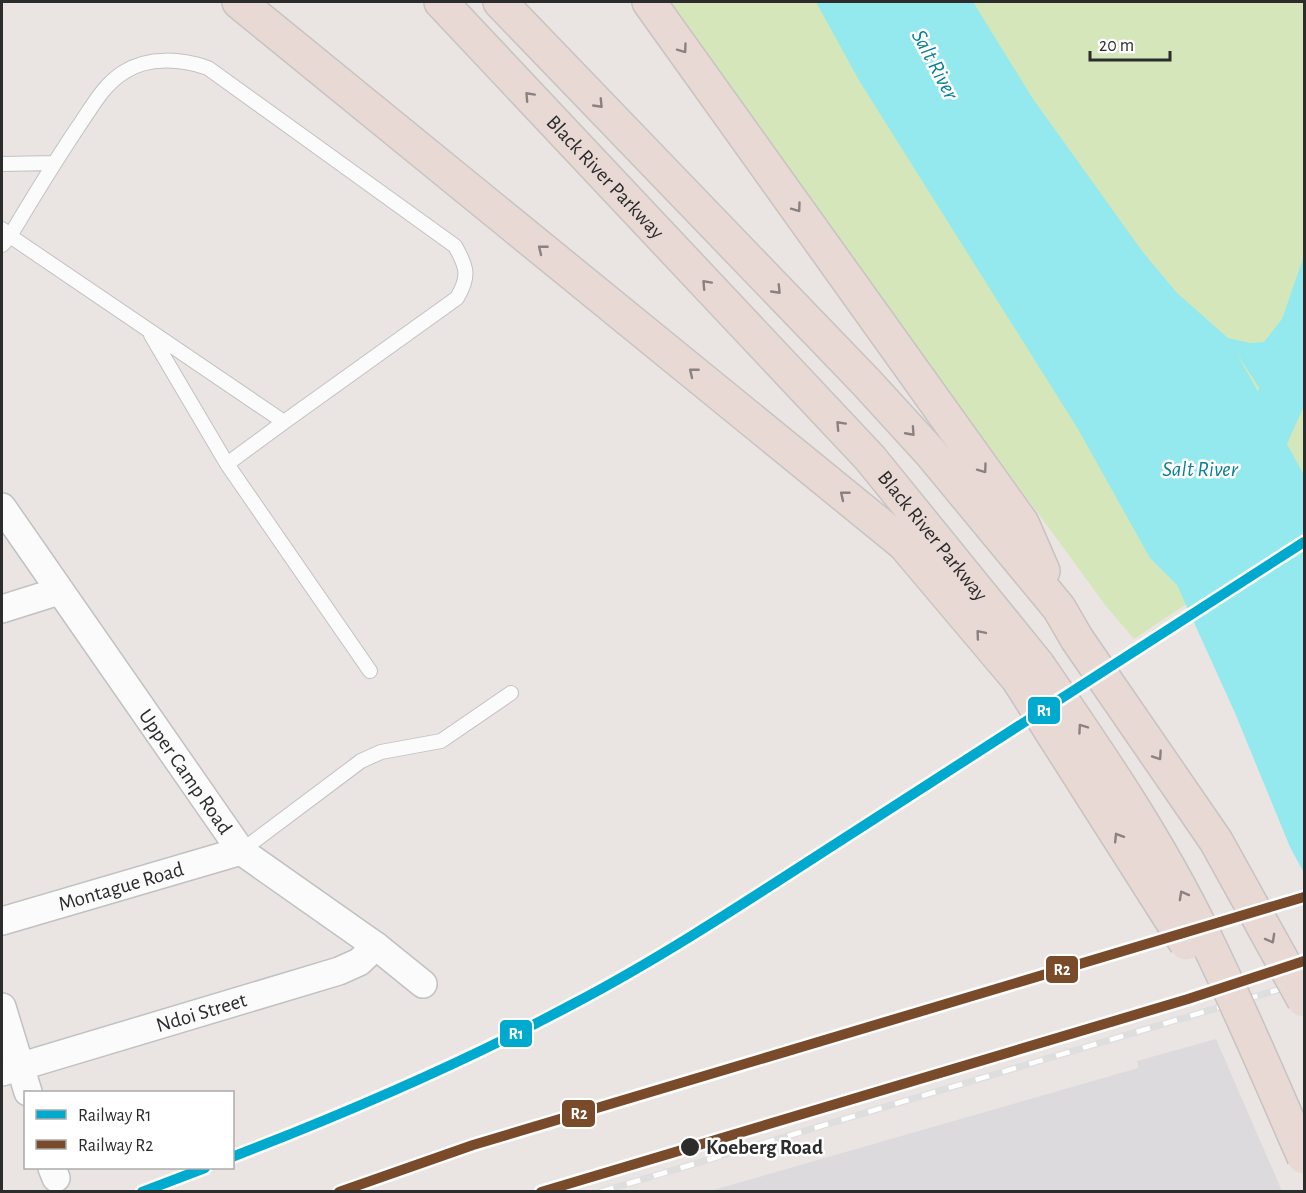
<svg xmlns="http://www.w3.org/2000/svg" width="1306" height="1193" viewBox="0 0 1306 1193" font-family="'Alegreya Sans',sans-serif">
  <rect width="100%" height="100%" fill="#eae5e2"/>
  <path fill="#dddadd" d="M 1216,1039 L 1282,1191 L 710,1191 L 1138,1068 L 1137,1061 Z"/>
  <path fill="#d5e6ba" d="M 663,2 L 1304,2 L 1304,526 L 1134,639 L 1106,606 Z"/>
  <path fill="#93e9ed" d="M 816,2 L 973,2 L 1033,99 L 1142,251 L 1177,293 L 1228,338 L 1250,343 L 1264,342 L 1282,319 L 1304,256 L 1304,397 L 1293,411 L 1288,433 L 1236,352 L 1304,475 L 1304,873 L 1290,847 L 1235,713 L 1177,585 L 1150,558 L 1078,429 L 860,82 Z"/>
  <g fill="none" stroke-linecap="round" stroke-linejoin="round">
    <path stroke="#93e9ed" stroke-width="48" d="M 1245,478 L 1304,348"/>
    <g stroke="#c2c1c1" stroke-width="16">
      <path id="service" d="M 2,164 L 54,163
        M 2,229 L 10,236 L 284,422 L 457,298 C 470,276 467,267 455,246 L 208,68 C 182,59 149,56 124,72 C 103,85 92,107 78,127 C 54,163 32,199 10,236 L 2,245
        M 151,335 L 227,464 L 284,422
        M 227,464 L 370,671
        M 241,851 L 361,761 L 381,752 L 441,741 L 511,693"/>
    </g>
    <g stroke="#c2c1c1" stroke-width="30">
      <g id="minor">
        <path id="s1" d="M 2,507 L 241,851 L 376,946 L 423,984"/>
        <path d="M 2,609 L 59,591"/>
        <path id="s2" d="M 2,921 L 241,851"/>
        <path d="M 2,1007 L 28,1092"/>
        <path id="s3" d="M 2,1072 L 339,971 L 359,962 L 376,946"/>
        <path d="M 52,1168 L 56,1178"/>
      </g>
    </g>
    <g stroke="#c6c3c2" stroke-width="36">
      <g id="motorway">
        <path d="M 239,2 L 904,544 L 1018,679"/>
        <path id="s4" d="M 441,2 L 870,458 L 1038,665"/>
        <path d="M 500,2 L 866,382 L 930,452 L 1059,608 L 1077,639"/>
        <path d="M 649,2 L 1022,523 L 1043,571"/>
      </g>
    </g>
    <use href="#service" stroke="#fcfbfb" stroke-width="14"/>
    <use href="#minor" stroke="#fcfbfb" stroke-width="27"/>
    <use href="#motorway" stroke="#e9d9d4" stroke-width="33"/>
    <g stroke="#dededf" stroke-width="7">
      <path id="rail" d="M 232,1157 C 349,1112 463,1063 573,1004 C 670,953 762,891 854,832 C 1005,736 1155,639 1304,542
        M 142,1192 L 205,1168
        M 339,1192 L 473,1145 L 1304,897
        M 541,1192 L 1188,999 L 1304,961
        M 600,1192 L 1304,982"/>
    </g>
    <use href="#rail" stroke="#fff" stroke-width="4.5" stroke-dasharray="14" stroke-linecap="butt"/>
    <g stroke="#c6c3c2" stroke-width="36" stroke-linecap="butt">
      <path id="motorway-bridge" d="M 1077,639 L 1216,841 L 1304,1000
        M 1038,665 C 1097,751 1157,838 1203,933 C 1239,1006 1271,1082 1304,1157
        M 1018,679 L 1186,943"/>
    </g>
    <use href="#motorway-bridge" stroke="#e9d9d4" stroke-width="33"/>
    <g stroke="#fff" stroke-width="15">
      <path id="rail-1" d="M 232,1157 C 349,1112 463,1063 573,1004 C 670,953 762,891 854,832 C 1005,736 1155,639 1304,542
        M 142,1192 L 205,1168"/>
    </g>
    <g stroke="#fff" stroke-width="15">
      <path id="rail-2" d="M 339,1192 L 473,1145 L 1304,897
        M 541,1192 L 1188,999 L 1304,961"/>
    </g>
    <use href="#rail-1" stroke="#00a9ce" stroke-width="10"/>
    <use href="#rail-2" stroke="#7a4b2a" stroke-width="10"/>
  </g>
  <defs><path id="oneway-chevron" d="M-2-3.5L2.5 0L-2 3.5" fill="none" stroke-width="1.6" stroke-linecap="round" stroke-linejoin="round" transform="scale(1.5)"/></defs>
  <g stroke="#8a8280">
    <use href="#oneway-chevron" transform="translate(683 49) rotate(54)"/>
    <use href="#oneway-chevron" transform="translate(529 96) rotate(-133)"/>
    <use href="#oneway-chevron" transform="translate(599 104) rotate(46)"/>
    <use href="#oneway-chevron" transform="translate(797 208) rotate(54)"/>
    <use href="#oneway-chevron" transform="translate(542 249) rotate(-141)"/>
    <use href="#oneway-chevron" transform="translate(706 284) rotate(-133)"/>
    <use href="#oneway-chevron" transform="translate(777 290) rotate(46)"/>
    <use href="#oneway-chevron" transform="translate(693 372) rotate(-141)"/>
    <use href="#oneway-chevron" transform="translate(840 425) rotate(-133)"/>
    <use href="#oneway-chevron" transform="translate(911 432) rotate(48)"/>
    <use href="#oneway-chevron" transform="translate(983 469) rotate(54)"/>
    <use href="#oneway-chevron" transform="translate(844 495) rotate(-141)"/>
    <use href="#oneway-chevron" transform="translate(980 634) rotate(-130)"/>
    <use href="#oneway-chevron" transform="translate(1082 728) rotate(-125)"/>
    <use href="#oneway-chevron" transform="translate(1158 756) rotate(56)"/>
    <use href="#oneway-chevron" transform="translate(1118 837) rotate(-122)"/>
    <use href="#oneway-chevron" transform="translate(1183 895) rotate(-119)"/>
    <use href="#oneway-chevron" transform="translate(1271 939) rotate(61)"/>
  </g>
  <circle fill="#2c2c2c" stroke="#fff" stroke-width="2" cx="690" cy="1147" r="10"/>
  <g text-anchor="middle" stroke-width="5" stroke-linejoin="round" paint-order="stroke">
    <g font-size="21" fill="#2c2c2c" stroke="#fff">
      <text dy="7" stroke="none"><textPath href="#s4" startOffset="240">Black River Parkway</textPath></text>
      <text dy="7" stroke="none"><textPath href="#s4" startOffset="726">Black River Parkway</textPath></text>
      <text dy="7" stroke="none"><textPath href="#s1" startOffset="322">Upper Camp Road</textPath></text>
      <text dy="7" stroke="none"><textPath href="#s2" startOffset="124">Montague Road</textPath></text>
      <text dy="7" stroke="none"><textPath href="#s3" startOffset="208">Ndoi Street</textPath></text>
    </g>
    <g font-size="21" font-weight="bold" fill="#2c2c2c" stroke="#fff" text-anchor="start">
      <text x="706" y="1154">Koeberg Road</text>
    </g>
    <g font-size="22" font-style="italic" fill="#0b8194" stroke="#fff">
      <text transform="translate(936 64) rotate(62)" y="8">Salt River</text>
      <text x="1200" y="476">Salt River</text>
    </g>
  </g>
  <g stroke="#fff" stroke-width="2">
    <rect x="1027" y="696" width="34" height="29" rx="6" fill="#00a9ce"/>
    <rect x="1045" y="955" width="34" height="29" rx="6" fill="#7a4b2a"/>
    <rect x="499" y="1019" width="34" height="29" rx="6" fill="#00a9ce"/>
    <rect x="561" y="1099" width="35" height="29" rx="6" fill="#7a4b2a"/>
  </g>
  <g font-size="16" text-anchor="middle" font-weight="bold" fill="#fff">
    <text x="1044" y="716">R1</text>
    <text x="1062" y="975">R2</text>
    <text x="516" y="1039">R1</text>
    <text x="579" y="1119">R2</text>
  </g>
  <rect width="1306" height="1193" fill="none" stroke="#2c2c2c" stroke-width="6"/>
  <rect x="24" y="1091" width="210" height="78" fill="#ffffff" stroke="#ababab" stroke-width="1.5"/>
  <rect x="36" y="1110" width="30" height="9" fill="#00a9ce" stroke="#ababab" stroke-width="1.5"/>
  <text x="78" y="1121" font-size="18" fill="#2c2c2c">Railway R1</text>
  <rect x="36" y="1140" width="30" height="9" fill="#7a4b2a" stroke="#ababab" stroke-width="1.5"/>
  <text x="78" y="1151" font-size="18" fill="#2c2c2c">Railway R2</text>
  <path d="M1090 51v9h80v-9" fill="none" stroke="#2c2c2c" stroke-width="3"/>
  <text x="1099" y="51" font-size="18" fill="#2c2c2c" stroke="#ffffff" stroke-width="4.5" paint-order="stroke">20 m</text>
</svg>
